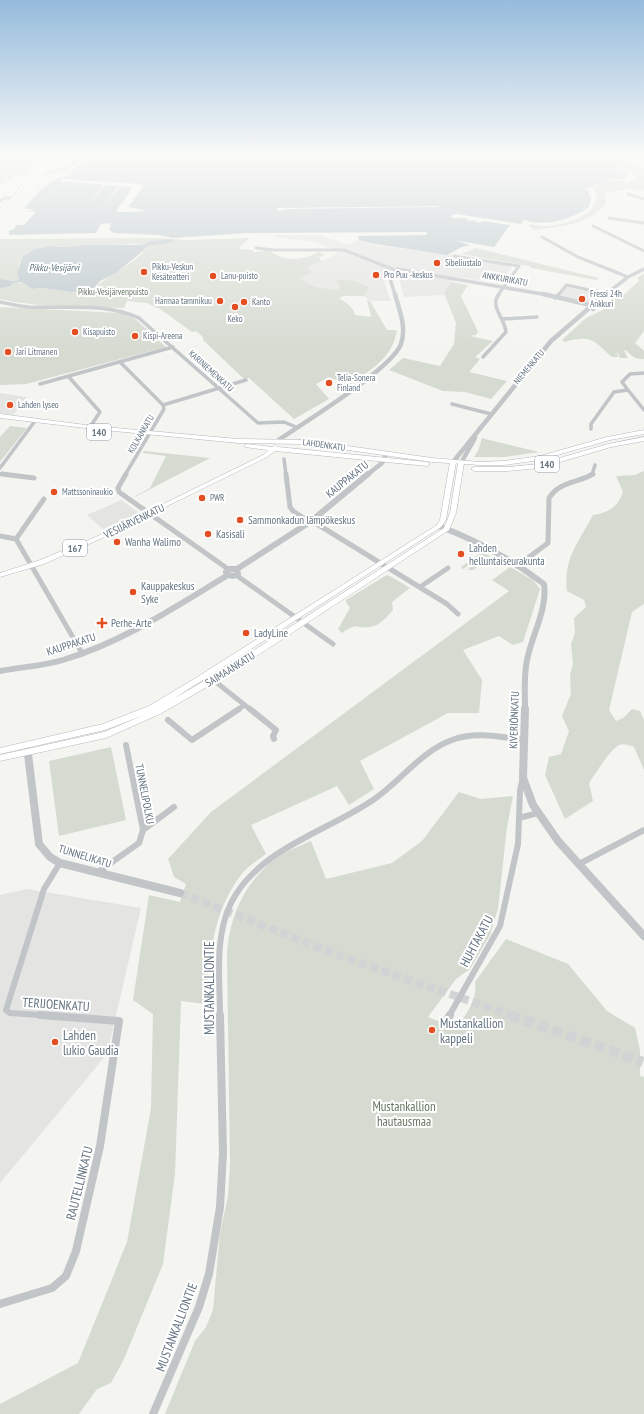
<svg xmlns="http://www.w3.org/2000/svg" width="644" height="1414" viewBox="0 0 644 1414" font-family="'PT Sans Narrow',sans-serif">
  <rect width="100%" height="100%" fill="#f4f4f0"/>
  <path fill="#e4e5e3" d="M 274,235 L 319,235 L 347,245 L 359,240 L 371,244 L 514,264 L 501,283 L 457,277 L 451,282 L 444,295 L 404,297 L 399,277 L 384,275 L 385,285 L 391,301 L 370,301 L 364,296 L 369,287 L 340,285 L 339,289 L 337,290 L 314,287 L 299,278 L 308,271 L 309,266 L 335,255 L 338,252 L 336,250 L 314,242 L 273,237 Z
    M 565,283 L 601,293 L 590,303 L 556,296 Z
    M 0,393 L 27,397 L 13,415 L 0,413 Z
    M 121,500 L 139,513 L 103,529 L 87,515 Z
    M 27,889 L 141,908 L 107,1054 L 0,1183 L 0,895 Z"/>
  <path fill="#d5dbd1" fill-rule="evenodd" d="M 0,156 L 45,156 L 26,175 L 14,176 L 4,184 L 0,184 Z
    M 621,156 L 627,156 L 629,165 L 644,167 L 644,190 L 628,189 L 605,193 L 606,204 C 587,225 560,227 533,230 L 529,225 C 535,224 539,226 545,226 C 563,226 593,217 597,198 L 594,189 L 586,189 L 610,180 L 627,182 L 635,179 L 637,176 L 631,172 L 619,170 L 617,165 L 624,164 Z
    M 156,238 L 185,240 L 250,238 L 239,247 L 240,249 L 253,250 L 253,252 L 270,250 C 281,262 306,261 318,252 L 325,254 L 319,258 L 322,261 L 309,266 L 308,271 L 311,271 L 311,273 L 299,278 L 315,287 L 337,290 L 339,288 L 340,285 L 336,280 C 349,279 358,282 369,287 L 364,296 L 344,296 L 339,298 C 346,303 353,306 355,315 L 371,317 L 367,300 L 370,301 L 387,330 L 397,330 C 393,358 370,370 349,385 L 329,377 L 316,384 L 329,399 L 294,419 L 249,378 L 244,379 L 203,340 L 203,337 L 196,331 L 192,332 L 160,309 L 147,303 L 127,301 L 124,308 C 83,307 41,308 0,299 L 0,239 ZM 136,244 L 149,246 C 134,265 109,274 92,290 L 71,292 L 42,288 L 31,289 L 28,285 L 12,281 L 19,280 C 12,249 43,244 66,247 Z
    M 476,248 L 598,278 L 596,280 L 531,268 L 530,266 L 461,254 Z
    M 644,274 L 644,331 L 635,343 L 644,351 L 644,359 C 636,360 631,356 626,350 L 624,351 L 628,358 L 620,358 L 616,350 L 618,357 L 612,357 C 592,339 592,335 564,342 L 562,340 L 586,318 L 603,310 L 605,304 L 618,292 L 625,294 L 639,281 L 638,277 Z
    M 451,282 L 468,285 L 461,296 L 478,332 L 476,335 L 470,336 L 493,341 L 475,357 L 480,359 L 469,372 L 507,381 L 491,399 L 465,392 L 443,391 L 389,370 L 403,358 L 440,366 L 454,344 L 456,323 L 444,293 Z
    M 0,307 L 121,313 L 134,318 L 166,347 L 26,384 L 0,385 Z
    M 10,426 L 27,428 L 0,462 L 0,437 Z
    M 482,438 L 489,440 L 539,452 L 504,457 L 474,457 L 478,451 Z
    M 144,451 L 210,458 L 135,497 L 134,497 L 150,488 L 166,456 L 143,453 Z
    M 644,471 L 644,604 L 632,612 L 609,710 L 616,721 L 623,718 L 632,709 L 640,711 L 644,720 L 644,770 L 634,747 C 630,745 623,743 619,745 C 608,752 596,773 589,783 L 593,801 L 565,819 L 545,775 L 549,757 L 561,754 L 569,731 L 562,716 L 571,694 L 570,675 L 573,664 L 571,644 L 575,633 L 574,618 L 586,607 L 584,600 L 567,591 C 563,558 579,542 593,515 C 608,513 618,507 623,492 L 616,476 L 635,475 Z
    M 482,552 L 496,560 L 490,558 L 473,570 L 467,570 L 470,568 L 468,566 L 463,569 L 461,567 Z
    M 510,567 L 533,580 L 540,589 L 523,642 L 513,645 L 499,636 L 463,650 L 482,680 L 479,713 L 448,713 L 360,761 L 374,789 L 349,805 L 337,786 L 251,825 L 266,854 C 258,860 247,867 241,875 C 211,914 211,957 205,1004 L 181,1001 L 175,1174 L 163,1264 L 124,1359 L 111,1383 L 97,1389 L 79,1414 L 0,1414 L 0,1404 L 78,1363 L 127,1242 L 151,1108 L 153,1014 L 133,1000 L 149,895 L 180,902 L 186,884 L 174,877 L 168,859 L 211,812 L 509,591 L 492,580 Z
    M 388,575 L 410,588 L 392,602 L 393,610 C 387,617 379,626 370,627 C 354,629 359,622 342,633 L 338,629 L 350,608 L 346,602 L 346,600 L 385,576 Z
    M 111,747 L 126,820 L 59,836 L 49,761 Z
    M 459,792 L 481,799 L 513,796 L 507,827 L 498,909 L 490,935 L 470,969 L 456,979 L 428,1017 L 445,1024 L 455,1030 C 465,1016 478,1000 475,982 L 506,939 L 568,964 L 607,1011 L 635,1028 L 640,1050 L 640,1076 L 644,1077 L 644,1414 L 165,1414 L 195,1341 L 206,1327 L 213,1310 L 220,1233 L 228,1196 L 230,1164 L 227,957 C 228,918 245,880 278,857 C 288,850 300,846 311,841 L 326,879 L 392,863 L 422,841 Z"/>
  <path fill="#bac6cb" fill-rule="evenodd" d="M 92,156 L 618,156 L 621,163 L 615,165 L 617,170 L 629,174 L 624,179 L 611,179 L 584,189 L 588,191 L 591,199 L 589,207 C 570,220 545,227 524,220 L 521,224 L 456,214 L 451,216 L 456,219 L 462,217 L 510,225 L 494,247 L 454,240 L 470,245 L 462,247 L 447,255 L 370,243 L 359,240 L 358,236 L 427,235 L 426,232 L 248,233 L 172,238 L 159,235 L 114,233 L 109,230 L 111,223 L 101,224 L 96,233 L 9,235 L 9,230 L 13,230 L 17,225 L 24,225 L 36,212 L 27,211 L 36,210 L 24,208 L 41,190 L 37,190 L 38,189 L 43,189 C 51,181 60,176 71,176 L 70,173 C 77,167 83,160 92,156 ZM 64,179 L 141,184 L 143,187 L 128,207 L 145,211 L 118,212 L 132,187 L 61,181 Z
    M 172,239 L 174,242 L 149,246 L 116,273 L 100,281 L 92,290 L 71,292 L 42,288 L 31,289 L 27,285 L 20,282 L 13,283 L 10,286 L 0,288 L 0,279 L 12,281 L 19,280 L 17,272 L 23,256 L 35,249 L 49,246 L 66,247 L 86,245 L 144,245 L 150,241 Z"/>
  <path fill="#f4f4f0" d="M 64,179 L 143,185 L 128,207 L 145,211 L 122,212 L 116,211 L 133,188 L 121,186 L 101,209 L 119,186 L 106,185 L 86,208 L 104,185 L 92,183 L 71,207 L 91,184 L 78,182 L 57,205 L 77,183 L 65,181 L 42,204 L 63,182 L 60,180 Z
    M 437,206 L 439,207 L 288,209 L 279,211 L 276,208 Z
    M 456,214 L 512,223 L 510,225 L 483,221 L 478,223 L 479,221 L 476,223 L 476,220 L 472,222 L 473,220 L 472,220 L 470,222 L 468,219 L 466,221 L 467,219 L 465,218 L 451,218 L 451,216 Z"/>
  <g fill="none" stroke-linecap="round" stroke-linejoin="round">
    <path stroke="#d0d4d4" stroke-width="8" stroke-dasharray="8 4" stroke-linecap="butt" d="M 180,893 L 338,955 L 513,1016"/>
    <path stroke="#d0d4d4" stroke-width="10" stroke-dasharray="10 5" stroke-linecap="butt" d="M 510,1015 L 643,1062"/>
    <g stroke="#b4b8bc" stroke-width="1">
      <path id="secondary" d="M 48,156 L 52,156 L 43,165 L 47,173 L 38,175 L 33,174 L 15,199 L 0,212 L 0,209 L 13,197 L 33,169 L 37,169 L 37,167 ZM 35,171 L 44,171 L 34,172 Z
        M 453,460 L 456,462 L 446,520 L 441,527 L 173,699 L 220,672 L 444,528 L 450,513 L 458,463 L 461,461 L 464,463 L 456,513 L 449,530 L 226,676 L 160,714 L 106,738 L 0,761 L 0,755 L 104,732 L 144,715 L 105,730 L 0,754 L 0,748 L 103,724 L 149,706 L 194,679 L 437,525 L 440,520 L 450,462 Z"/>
    </g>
    <g stroke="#b4b8bc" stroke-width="1">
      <path id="primary" d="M 0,414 L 94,426 L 238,439 L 306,440 L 432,458 L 480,462 L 504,461 L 540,456 L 607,437 L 644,430 L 644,434 L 610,440 L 540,460 L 504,465 L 480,465 L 432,462 L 306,444 L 238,443 L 94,429 L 0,418 Z
        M 644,437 L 644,441 L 611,447 L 540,468 L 507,471 L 474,471 L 471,469 L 474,467 L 507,467 L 539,464 L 608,444 Z
        M 247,444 L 272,447 L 275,445 L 278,447 L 427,462 L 430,464 L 427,466 L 275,451 L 267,457 L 102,538 L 44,564 L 0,577 L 0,573 L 40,560 L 98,536 L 263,455 L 268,450 L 245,447 L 245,445 Z"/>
    </g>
    <path stroke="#c1c5c8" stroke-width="3" d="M 45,173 L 68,168 L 82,156
      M 628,194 L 644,199
      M 0,201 L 5,198 L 14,198
      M 609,218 L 644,223
      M 593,226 L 644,251
      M 542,237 L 578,257 L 628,277
      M 256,248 L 274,250 L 344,250 L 395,270
      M 454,256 L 519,266 L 498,295
      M 558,295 L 567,285 L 589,290"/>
    <path stroke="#c1c5c8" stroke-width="3.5" d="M 555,298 L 559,294
      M 0,302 C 9,304 18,306 28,307 C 64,309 106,302 139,318 L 258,423 L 284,422 L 296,427
      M 502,319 L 537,317
      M 483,357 L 506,332 C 505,318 489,307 499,294
      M 120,362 L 163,405 L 164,409 L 125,475
      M 68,376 L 100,412 L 90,427
      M 40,384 L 173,347
      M 628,390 L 644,410
      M 452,404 L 491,414
      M 163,405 L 246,380
      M 591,429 L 591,424 L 614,392 L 628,390 L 622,382 L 630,374 L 644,373
      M 284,459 L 286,475
      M 0,468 L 35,421
      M 0,474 L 11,475
      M 592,475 L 595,465"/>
    <path stroke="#c1c5c8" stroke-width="5" d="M 2,474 L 34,478
      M 126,474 L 118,488 L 119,492 L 228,569
      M 286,474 L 290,507 L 293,511 L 310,522
      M 312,521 L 447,604 L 458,614
      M 0,536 L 16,539 L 82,653
      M 16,539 L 44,499
      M 517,566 L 548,543 L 549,498 C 560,481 578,483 593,474
      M 236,575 L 333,644
      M 420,587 L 448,568
      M 207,675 L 251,710
      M 237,710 L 245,705"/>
    <path stroke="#c1c5c8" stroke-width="6" d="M 250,709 L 276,730 L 273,736 L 274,739
      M 168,720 L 192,740 L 239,709
      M 519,818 L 520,790 L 523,778
      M 143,830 L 174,807
      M 579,864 L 644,830
      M 98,872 L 139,843 L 143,830 L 126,745
      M 54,1016 L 10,1013 L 6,1010 L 44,889 L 60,863
      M 220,1016 C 220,979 214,938 231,903 C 258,849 326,832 373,800 C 400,782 421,751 452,740 C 475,731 501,737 524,740
      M 449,1016 L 500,926 L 518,844 L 519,818 L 538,813"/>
    <path stroke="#c1c5c8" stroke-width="8" d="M 445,1024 L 450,1015
      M 0,1304 L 52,1288 L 66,1276 L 76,1251 L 100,1146 L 119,1021 L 40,1015
      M 153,1414 L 199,1307 L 209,1274 L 220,1207 L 223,1153 L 220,1015"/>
    <path stroke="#c1c5c8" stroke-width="3.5" d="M 395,295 L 390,278 L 397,269 L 548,295
      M 605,295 L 628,277 L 644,269"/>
    <path stroke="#c1c5c8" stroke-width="4.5" d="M 543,294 L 595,306
      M 597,301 L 606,294
      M 593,309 L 600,299
      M 277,441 C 303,423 392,369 401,344 C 407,327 399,310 395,294
      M 453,462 L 551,341 L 588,309
      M 461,463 L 475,438
      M 367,475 L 382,463 L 386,454"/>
    <path stroke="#c1c5c8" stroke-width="6" d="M 439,526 C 475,540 513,560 544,584 C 548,612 529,639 526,666 C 524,681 525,696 525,710
      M 237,569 L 310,522 L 368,474
      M 228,575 L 233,576 L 238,574 L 237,569
      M 228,575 L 226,572 L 228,569 L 237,569
      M 0,671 C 21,667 43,666 63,660 C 123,642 175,607 228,575"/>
    <path stroke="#c1c5c8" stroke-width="8" d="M 525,709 L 523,778 L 533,805 L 558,841 L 644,936
      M 27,746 L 39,844 L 50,857 L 60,863 L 180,893"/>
    <use href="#secondary" fill="#fff" fill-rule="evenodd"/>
    <use href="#primary" fill="#fff" fill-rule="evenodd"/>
  </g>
  <linearGradient id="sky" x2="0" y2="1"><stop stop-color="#95bbdc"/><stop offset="0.44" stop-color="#fafaf8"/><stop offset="1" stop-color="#fafaf8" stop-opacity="0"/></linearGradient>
  <rect width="644" height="354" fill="url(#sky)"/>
  <g fill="#e34f21" stroke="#fff" stroke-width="1.5">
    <circle cx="437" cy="263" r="4"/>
    <circle cx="144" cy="272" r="4"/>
    <circle cx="376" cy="275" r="4"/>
    <circle cx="213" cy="276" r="4"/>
    <circle cx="582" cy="299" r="4"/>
    <circle cx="220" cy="301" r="4"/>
    <circle cx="244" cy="302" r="4"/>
    <circle cx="235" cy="307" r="4"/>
    <circle cx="75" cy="332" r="4"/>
    <circle cx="135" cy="336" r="4"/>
    <circle cx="8" cy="352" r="4"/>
    <circle cx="329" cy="383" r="4"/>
    <circle cx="10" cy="405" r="4"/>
    <circle cx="54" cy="492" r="4"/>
    <circle cx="202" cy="498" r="4"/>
    <circle cx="240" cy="520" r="4"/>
    <circle cx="208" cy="534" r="4"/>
    <circle cx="117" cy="542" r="4"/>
    <circle cx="461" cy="554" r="4"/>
    <circle cx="133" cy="592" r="4"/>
    <path d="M100 617h4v4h4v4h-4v4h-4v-4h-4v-4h4z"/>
    <circle cx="246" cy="633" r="4"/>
    <circle cx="432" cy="1030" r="4"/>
    <circle cx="55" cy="1042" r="4"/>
  </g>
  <g text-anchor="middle" stroke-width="4" stroke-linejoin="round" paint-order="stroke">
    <g font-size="9" fill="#637381" stroke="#fff" text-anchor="start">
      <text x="445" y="266">Sibeliustalo</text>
      <text x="152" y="270">Pikku-Veskun<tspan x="152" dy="10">Kesäteatteri</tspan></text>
      <text x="384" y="278">Pro Puu -keskus</text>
      <text x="221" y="279">Lanu-puisto</text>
      <text x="590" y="297">Fressi 24h<tspan x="590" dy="10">Ankkuri</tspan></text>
      <text x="212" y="304" text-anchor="end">Harmaa tammikuu</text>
      <text x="252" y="305">Kanto</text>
      <text x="235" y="322" text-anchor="middle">Keko</text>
      <text x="83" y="335">Kisapuisto</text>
      <text x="143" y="339">Kispi-Areena</text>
      <text x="16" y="355">Jari Litmanen</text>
      <text x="337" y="381">Telia-Sonera<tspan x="337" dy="10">Finland</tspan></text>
      <text x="18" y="408">Lahden lyseo</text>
      <text x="62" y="495">Mattssoninaukio</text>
      <text x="210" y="501">PWR</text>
    </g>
    <g font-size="9" fill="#637381" stroke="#fff">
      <text transform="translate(505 279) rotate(10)" y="3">ANKKURIKATU</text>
      <text transform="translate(529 367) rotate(-50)" y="3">NIEMENKATU</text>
      <text transform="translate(211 371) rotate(42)" y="3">KARINIEMENKATU</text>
      <text transform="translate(141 434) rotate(-60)" y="3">KOLKANKATU</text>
      <text transform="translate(324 445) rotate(8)" y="3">LAHDENKATU</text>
    </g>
    <g font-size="9" fill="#667862" stroke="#fff">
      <text x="113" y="295">Pikku-Vesijärvenpuisto</text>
    </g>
    <g font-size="10" font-style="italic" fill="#5f767f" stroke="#fff">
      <text x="54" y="271">Pikku-Vesijärvi</text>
    </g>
    <g fill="#fff" stroke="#929da7" stroke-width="1">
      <rect x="87" y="424" width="24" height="16" rx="3"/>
      <rect x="535" y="456" width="24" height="16" rx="3"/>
      <rect x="63" y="540" width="24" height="16" rx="3"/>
    </g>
    <g font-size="10" font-weight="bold" fill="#637381">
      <text x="99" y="436">140</text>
      <text x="547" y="468">140</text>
      <text x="75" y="552">167</text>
    </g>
    <g font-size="11" fill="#637381" stroke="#fff">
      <text transform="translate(347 479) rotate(-39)" y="4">KAUPPAKATU</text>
      <text transform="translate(134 521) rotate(-26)" y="4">VESIJÄRVENKATU</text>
      <text transform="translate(71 644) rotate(-18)" y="4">KAUPPAKATU</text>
      <text transform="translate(230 669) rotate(-32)" y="4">SAIMAANKATU</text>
      <text transform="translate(514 720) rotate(-88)" y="4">KIVERIÖNKATU</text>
      <text transform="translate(145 794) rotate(79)" y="4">TUNNELIPOLKU</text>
      <text transform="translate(85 856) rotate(17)" y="4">TUNNELIKATU</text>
    </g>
    <g font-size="11" fill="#637381" stroke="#fff" text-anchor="start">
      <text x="248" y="524">Sammonkadun lämpökeskus</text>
      <text x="216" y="538">Kasisali</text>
      <text x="125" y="546">Wanha Walimo</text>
      <text x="469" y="552">Lahden<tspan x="469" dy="13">helluntaiseurakunta</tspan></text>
      <text x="141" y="590">Kauppakeskus<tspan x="141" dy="13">Syke</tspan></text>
      <text x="111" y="627">Perhe-Arte</text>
      <text x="254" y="637">LadyLine</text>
    </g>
    <g font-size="13" fill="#637381" stroke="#fff">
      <text transform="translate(476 941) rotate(-62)" y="5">HUHTAKATU</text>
      <text transform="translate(209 988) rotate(-90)" y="5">MUSTANKALLIONTIE</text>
      <text transform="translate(56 1004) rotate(4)" y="5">TERIJOENKATU</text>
      <text transform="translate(79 1183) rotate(-76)" y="5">RAUTELLINKATU</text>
      <text transform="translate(176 1327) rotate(-69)" y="5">MUSTANKALLIONTIE</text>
    </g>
    <g font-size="13" fill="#637381" stroke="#fff" text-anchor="start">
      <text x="440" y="1028">Mustankallion<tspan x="440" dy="15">kappeli</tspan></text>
      <text x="63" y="1040">Lahden<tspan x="63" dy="15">lukio Gaudia</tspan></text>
    </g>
    <g font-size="13" fill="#667862" stroke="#fff">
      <text x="404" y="1111">Mustankallion<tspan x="404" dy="15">hautausmaa</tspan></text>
    </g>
  </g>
</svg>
